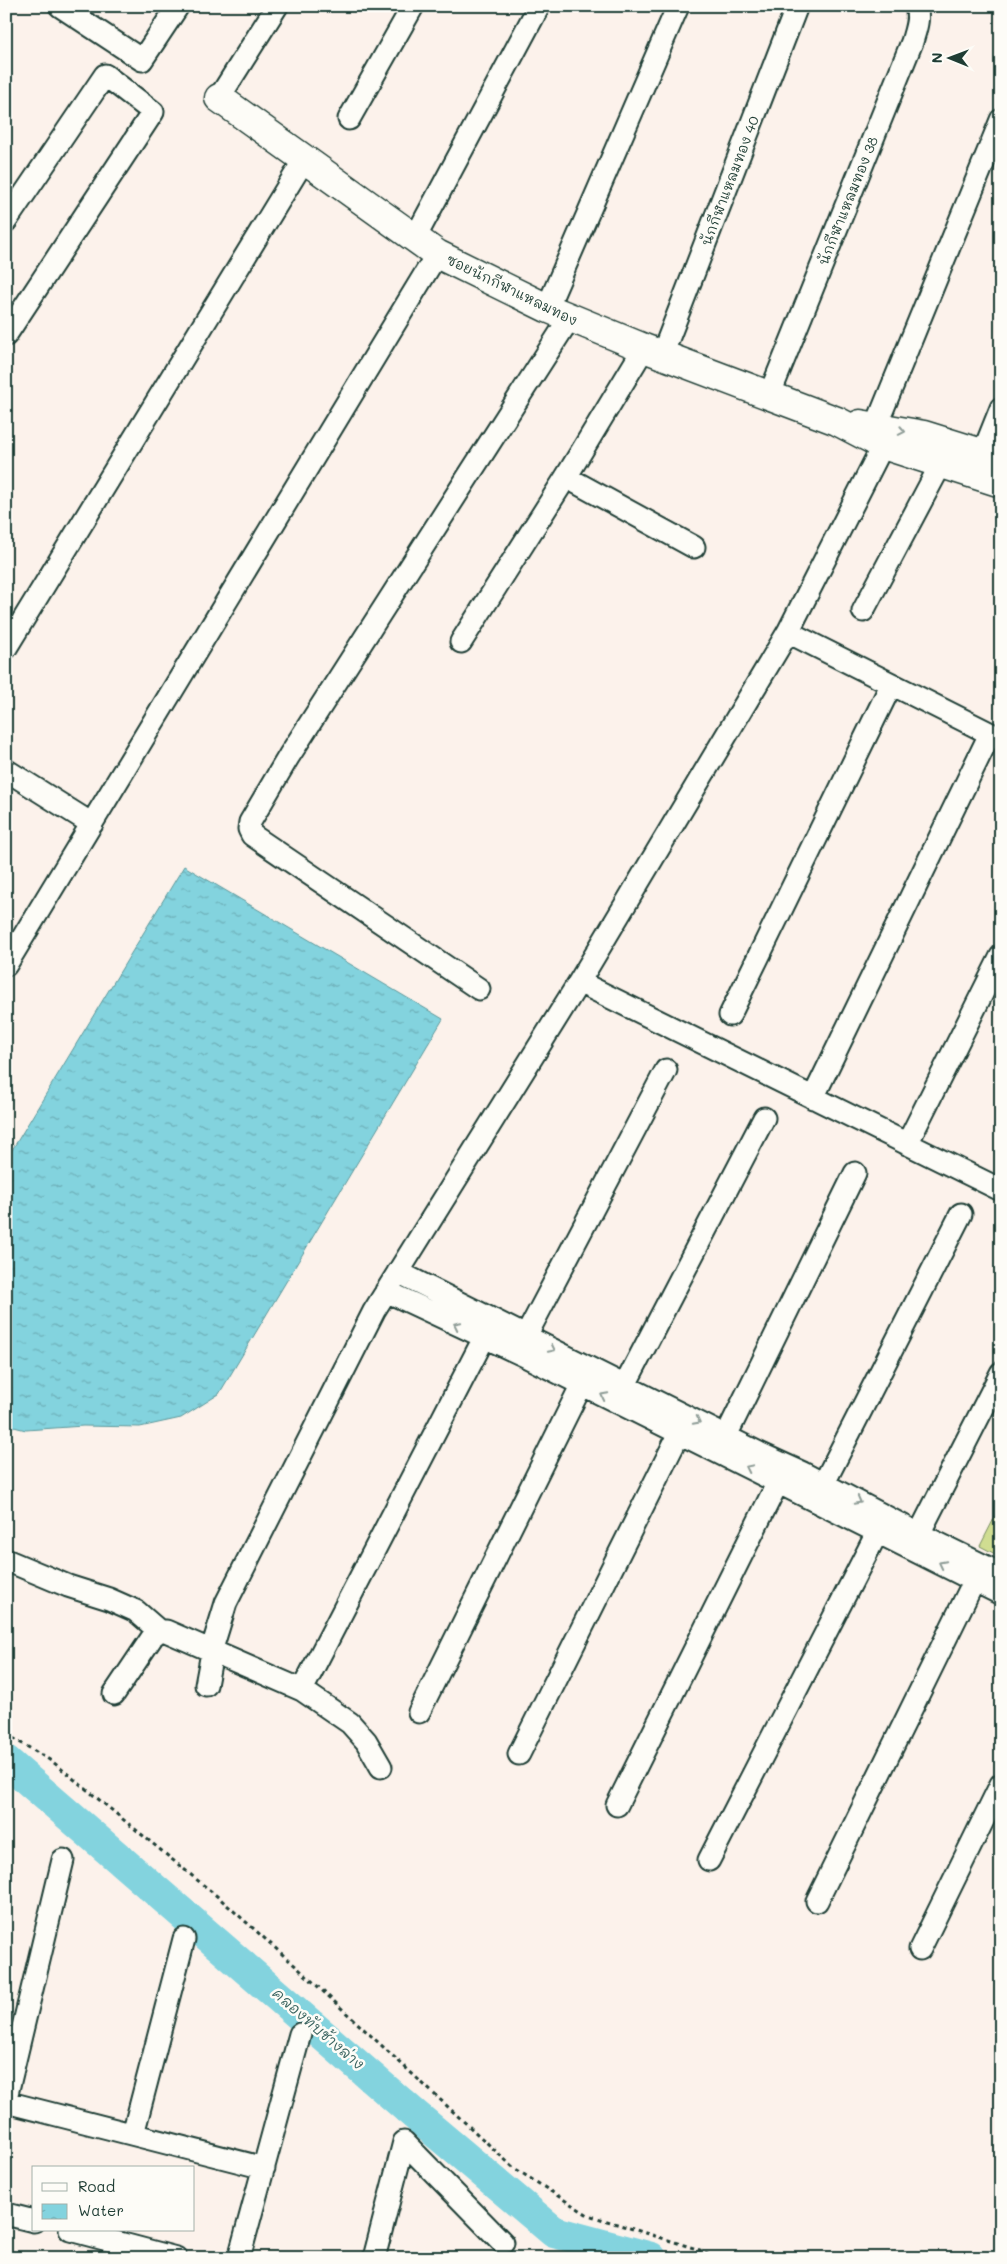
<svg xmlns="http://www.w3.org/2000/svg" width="1007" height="2264" viewBox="0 0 1007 2264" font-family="Mali,'Playpen Sans Thai',sans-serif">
  <defs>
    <pattern id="water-ripples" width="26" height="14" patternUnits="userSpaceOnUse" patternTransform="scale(1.25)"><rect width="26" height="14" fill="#83d3de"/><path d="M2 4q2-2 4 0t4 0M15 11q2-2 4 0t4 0" fill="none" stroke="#6bacb5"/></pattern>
  </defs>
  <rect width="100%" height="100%" fill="#fcf2eb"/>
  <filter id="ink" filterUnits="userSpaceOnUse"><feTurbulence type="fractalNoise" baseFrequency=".02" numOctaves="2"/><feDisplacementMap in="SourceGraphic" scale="10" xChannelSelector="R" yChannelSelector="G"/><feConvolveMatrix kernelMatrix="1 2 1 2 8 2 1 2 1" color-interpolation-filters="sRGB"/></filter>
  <g filter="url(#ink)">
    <path fill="#d0dd91" stroke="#788d62" d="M 1001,1505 L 1001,1557 L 980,1546 Z"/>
    <path fill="url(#water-ripples)" stroke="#5b979a" d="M 184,866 L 443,1019 L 219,1394 L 181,1418 L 140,1427 L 83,1426 L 26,1430 L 6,1425 L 6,1160 Z"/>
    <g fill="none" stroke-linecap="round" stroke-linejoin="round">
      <path stroke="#83d3de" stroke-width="32" d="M 6,1761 L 414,2114 L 554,2232 L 651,2258"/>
      <g stroke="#1f3d34" stroke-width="25">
        <path id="street" d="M 60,6 L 142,60 L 178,6
          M 219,98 L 277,6
          M 349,119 L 413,6
          M 6,221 L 105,75 L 153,112 L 6,335
          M 415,238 L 539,6
          M 547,308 L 678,6
          M 662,355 L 797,6
          M 769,396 L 912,42 C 915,31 921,17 915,6
          M 876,426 L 1001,120
          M 983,453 L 1001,408
          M 566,477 L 694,547
          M 863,611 L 941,464
          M 788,632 L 1001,739
          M 461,642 L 566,477 L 644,348
          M 6,648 L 304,160
          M 6,770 L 92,824
          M 6,965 L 437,254
          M 579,982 L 1001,1190
          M 479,989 L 252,835 L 249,829 L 250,822 L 289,756 L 569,319
          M 730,1015 L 891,685
          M 813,1098 L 990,734
          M 907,1144 L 1001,956
          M 398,1272 L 759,1453 L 803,1473 L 919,1534 L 1001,1574
          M 386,1291 L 527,1357 L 1001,1594
          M 526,1336 L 666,1070
          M 625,1385 L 764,1118
          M 726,1436 L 855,1173
          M 824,1483 L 961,1214
          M 919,1534 L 1001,1373
          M 6,1560 L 68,1586 L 109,1599 L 136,1611 L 159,1631
          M 206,1685 L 214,1642 L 226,1603 L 374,1311 L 579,982 L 788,632 L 883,445
          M 302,1690 L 484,1338
          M 114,1694 L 153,1636 L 159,1631 L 166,1631 L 302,1690 L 350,1723 L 366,1741 L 381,1767
          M 419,1712 L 588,1372
          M 519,1754 L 679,1434
          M 617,1805 L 784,1470
          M 709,1860 L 877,1533
          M 817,1901 L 980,1569
          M 920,1949 L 1001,1784
          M 6,2098 L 63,1860
          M 6,2102 L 264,2168
          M 133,2134 L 184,1939
          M 6,2214 L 34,2221
          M 70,2230 L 176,2258
          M 239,2258 L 300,2034
          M 374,2258 L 404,2142 L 503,2243"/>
      </g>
      <g stroke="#1f3d34" stroke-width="31">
        <path id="secondary" d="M 219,98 L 437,254 L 547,308 L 644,348 L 837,421 L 883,445 L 1001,483
          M 860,424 L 924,435 L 1001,459"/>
      </g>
      <path stroke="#1f3d34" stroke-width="3" stroke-dasharray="4 4" stroke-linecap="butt" d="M 6,1734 L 53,1762 L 218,1897 L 300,1970 L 514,2168 L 588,2215 L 700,2250 L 715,2258"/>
      <use href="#street" stroke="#fdfcf7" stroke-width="21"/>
      <use href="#secondary" stroke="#fdfcf7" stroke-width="28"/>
    </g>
    <defs><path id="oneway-chevron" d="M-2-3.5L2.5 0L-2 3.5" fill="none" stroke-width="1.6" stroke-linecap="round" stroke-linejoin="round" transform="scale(1.25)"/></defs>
    <g stroke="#8e9c96">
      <use href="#oneway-chevron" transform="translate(902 431) rotate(11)"/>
      <use href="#oneway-chevron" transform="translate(457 1325) rotate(-154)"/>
      <use href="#oneway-chevron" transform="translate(552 1349) rotate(26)"/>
      <use href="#oneway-chevron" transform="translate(604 1396) rotate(-153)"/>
      <use href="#oneway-chevron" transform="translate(697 1421) rotate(27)"/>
      <use href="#oneway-chevron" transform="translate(749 1468) rotate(-154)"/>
      <use href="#oneway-chevron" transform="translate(858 1501) rotate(28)"/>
      <use href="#oneway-chevron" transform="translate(942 1564) rotate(-153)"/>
    </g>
  </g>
  <g text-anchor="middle" stroke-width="5" stroke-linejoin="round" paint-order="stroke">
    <g font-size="14" fill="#1f3d34" stroke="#fdfcf7">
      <text transform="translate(730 181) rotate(-69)" y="5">นักกีฬาแหลมทอง 40</text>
      <text transform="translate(848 201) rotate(-68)" y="5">นักกีฬาแหลมทอง 38</text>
      <text transform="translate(512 290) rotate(26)" y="5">ซอยนักกีฬาแหลมทอง</text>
    </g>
    <g font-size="15" font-style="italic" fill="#38625e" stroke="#fdfcf7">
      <text transform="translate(318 2029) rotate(41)" y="5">คลองทับช้างล่าง</text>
    </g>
  </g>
  <rect width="1007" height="2264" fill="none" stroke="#fdfcf7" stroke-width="25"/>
  <rect x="12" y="12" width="982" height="2239" fill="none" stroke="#1f3d34" stroke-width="2" filter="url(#ink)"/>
  <rect x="32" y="2166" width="162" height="65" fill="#fdfcf7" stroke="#a4b0a9"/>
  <rect x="42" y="2183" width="25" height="8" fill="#fdfcf7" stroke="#a4b0a9"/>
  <text x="78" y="2192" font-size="15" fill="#1f3d34">Road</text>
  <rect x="42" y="2204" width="25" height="15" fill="url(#water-ripples)" stroke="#a4b0a9"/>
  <text x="78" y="2216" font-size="15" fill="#1f3d34">Water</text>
  <g transform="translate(950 58) rotate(271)" stroke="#fdfcf7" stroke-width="4" paint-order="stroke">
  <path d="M0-4L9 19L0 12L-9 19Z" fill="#1f3d34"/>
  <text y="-8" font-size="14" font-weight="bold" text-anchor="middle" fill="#1f3d34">N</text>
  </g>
</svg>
